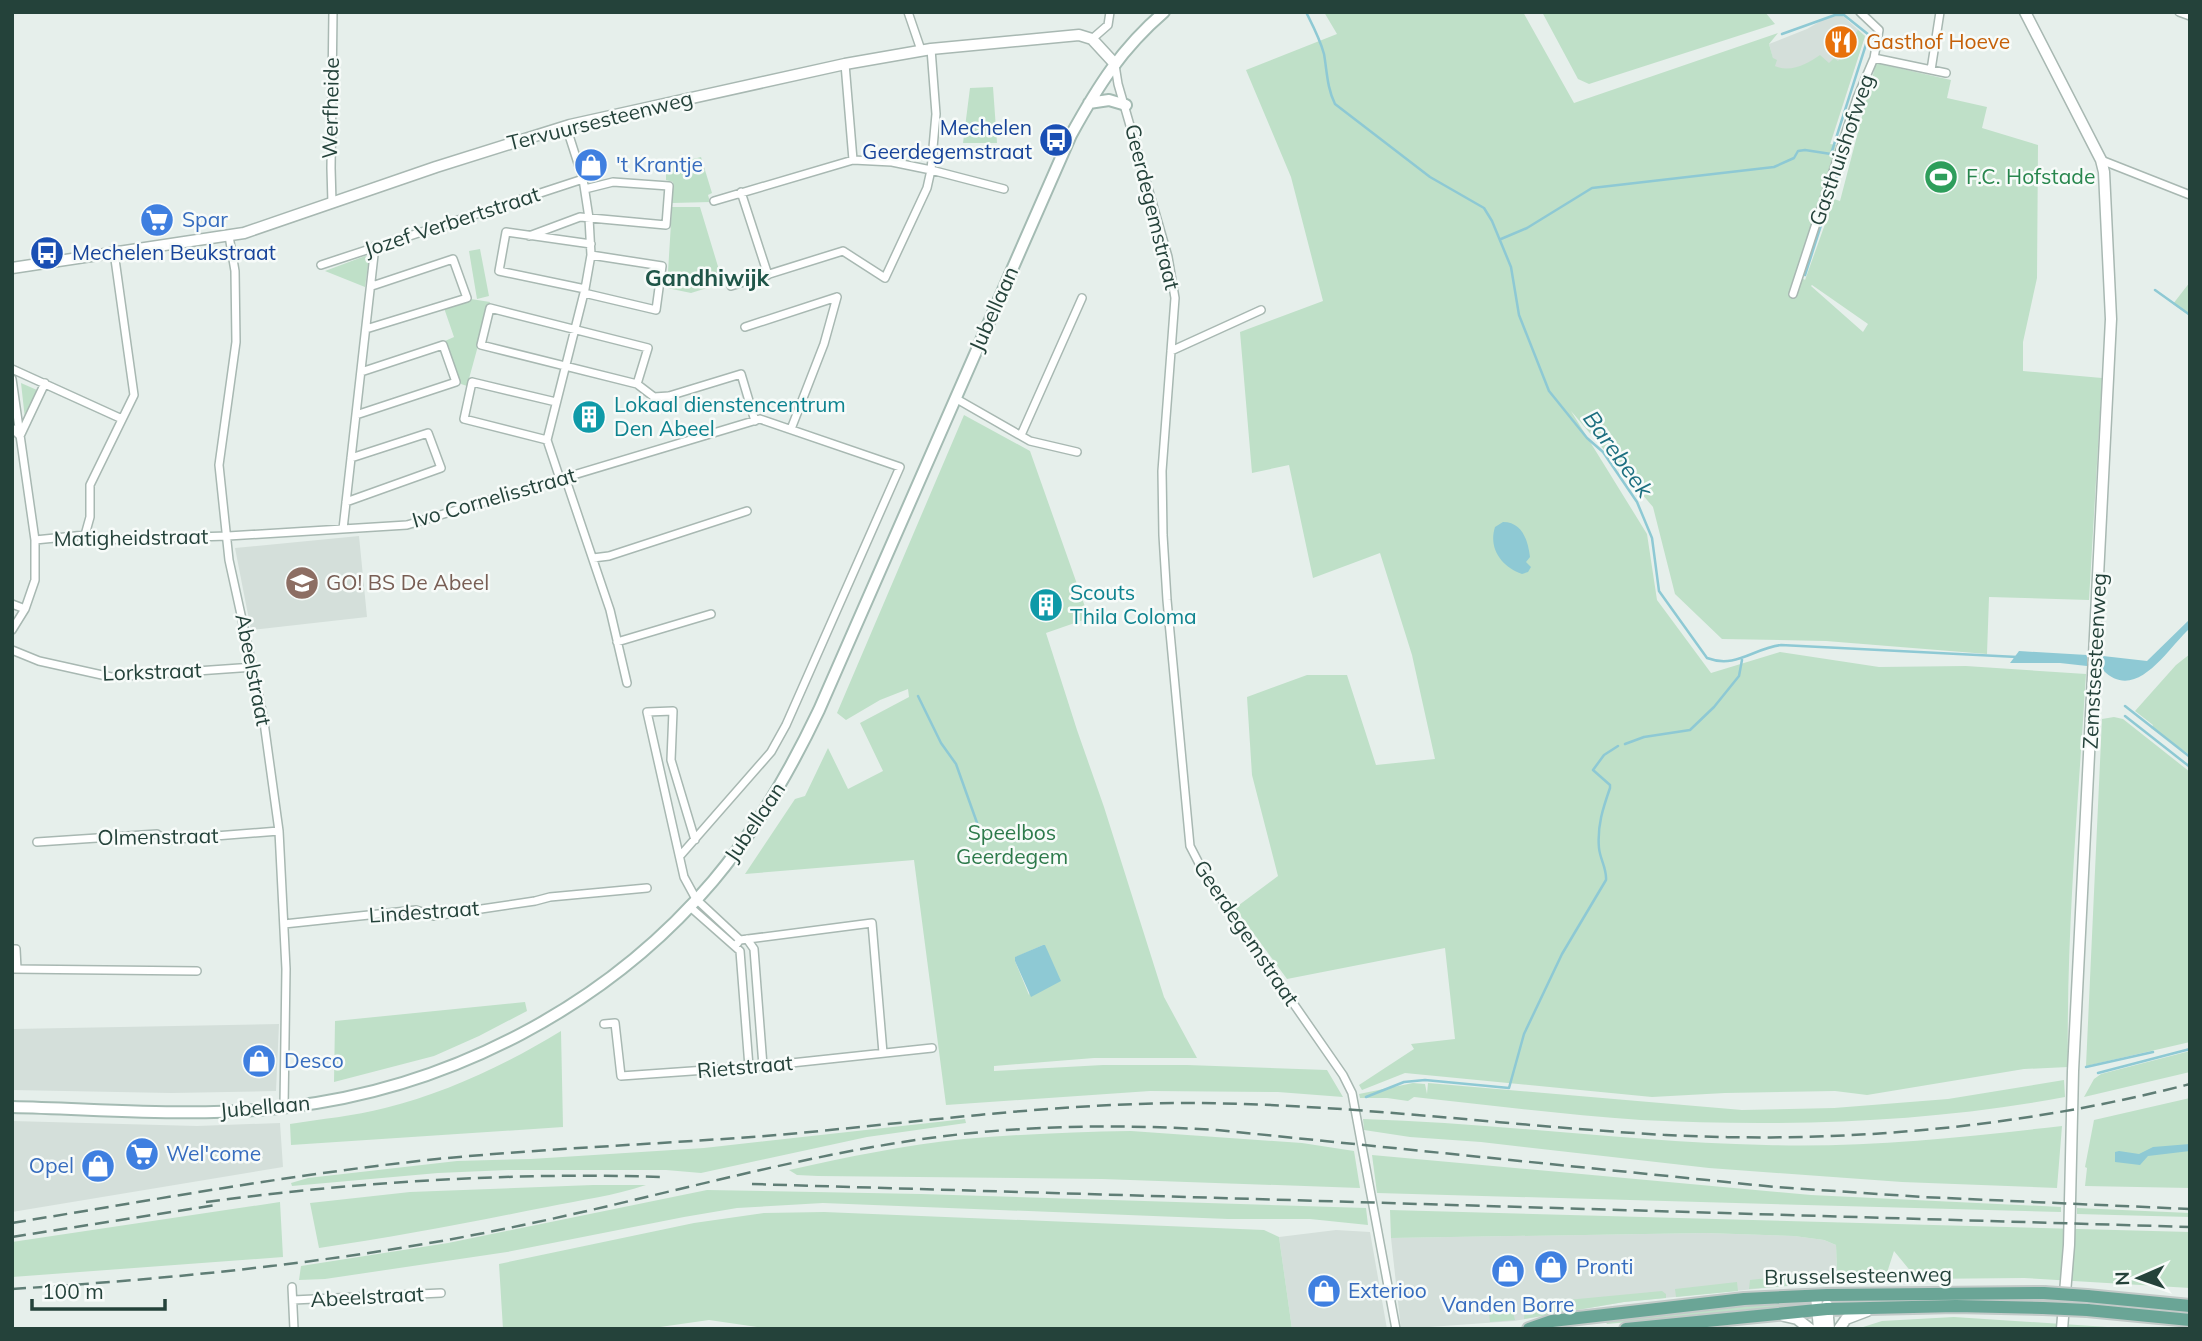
<svg xmlns="http://www.w3.org/2000/svg" width="2202" height="1341" viewBox="0 0 2202 1341" font-family="Mulish,sans-serif">
  <rect width="100%" height="100%" fill="#e6efeb"/>
  <path fill="#d4dfda" d="M 1835,16 L 1843,16 L 1865,36 L 1830,145 L 1775,66 L 1769,44 L 1807,29 L 1824,19 Z
    M 359,536 L 367,617 L 251,630 L 235,548 Z
    M 279,1024 L 276,1091 L 171,1093 L 12,1090 L 13,1029 Z
    M 12,1121 L 197,1126 L 280,1123 L 283,1167 L 12,1212 Z
    M 1336,1230 L 1370,1232 L 1387,1329 L 1292,1329 L 1279,1237 Z
    M 1706,1233 L 1794,1236 L 1824,1240 L 1836,1245 L 1837,1270 L 1844,1280 L 1624,1302 L 1514,1321 L 1401,1329 L 1391,1238 Z"/>
  <path fill="#bfe0c8" fill-rule="evenodd" d="M 1324,12 L 1523,12 L 1574,103 L 1778,33 L 1769,44 L 1773,58 L 1777,60 L 1775,66 C 1791,73 1807,64 1820,55 L 1829,63 L 1834,58 L 1838,61 L 1844,54 L 1841,51 L 1858,30 L 1865,36 L 1830,144 L 1836,145 L 1798,274 L 1805,280 L 1834,199 L 1840,201 L 1876,63 L 1951,80 L 1947,98 L 1987,107 L 1982,128 L 2038,145 L 2037,278 L 2023,342 L 2023,371 L 2102,378 L 2089,600 L 1989,597 L 1987,654 L 1826,641 L 1722,639 L 1675,594 L 1653,507 L 1571,411 L 1647,534 L 1657,600 L 1711,673 L 1780,652 L 1879,667 L 1966,666 L 2086,674 C 2078,805 2066,936 2068,1067 L 2024,1069 L 1867,1095 L 1835,1091 L 1725,1093 L 1652,1097 L 1405,1073 L 1362,1090 L 1359,1085 L 1414,1049 L 1411,1044 L 1455,1039 L 1445,948 L 1287,979 L 1235,908 L 1278,876 L 1252,775 L 1247,697 L 1307,675 L 1347,675 L 1376,765 L 1435,759 L 1412,655 L 1380,553 L 1313,578 L 1289,465 L 1252,473 L 1240,332 L 1323,301 L 1291,177 L 1246,70 L 1337,34 ZM 1812,285 L 1868,324 L 1863,332 L 1811,286 Z
    M 1542,12 L 1765,12 L 1775,24 L 1589,84 L 1578,79 Z
    M 993,87 L 997,143 L 963,143 L 970,88 Z
    M 701,157 L 712,193 L 708,195 L 710,202 L 672,203 L 673,182 L 666,180 L 666,166 Z
    M 672,207 L 700,207 L 723,283 L 691,293 L 667,288 Z
    M 480,249 L 489,296 L 477,299 L 469,251 Z
    M 365,256 L 369,258 L 365,287 L 325,271 Z
    M 2190,282 L 2190,316 L 2173,304 Z
    M 471,299 L 490,302 L 467,386 L 461,384 L 445,341 L 454,337 L 444,308 Z
    M 21,383 L 37,390 L 25,419 Z
    M 964,415 L 1030,451 L 1089,618 L 1046,633 L 1077,730 L 1104,807 L 1164,997 L 1197,1058 L 1094,1058 L 994,1066 L 994,1071 L 1103,1065 L 1187,1065 L 1327,1070 L 1343,1097 L 1278,1092 L 1150,1091 L 946,1105 L 914,860 L 745,874 L 795,799 L 805,796 L 828,748 L 848,789 L 883,771 L 860,723 L 909,697 L 908,689 L 880,700 L 846,720 L 837,713 ZM 1043,945 L 1029,995 L 1015,961 L 1016,957 Z
    M 2190,654 L 2190,755 L 2151,728 L 2153,725 L 2135,711 L 2176,665 Z
    M 2114,717 L 2123,719 L 2190,772 L 2190,1042 L 2086,1066 L 2102,719 Z
    M 525,1002 L 527,1011 L 479,1036 L 434,1056 L 334,1082 L 335,1021 Z
    M 561,1031 L 563,1127 L 291,1145 L 290,1124 C 321,1119 354,1116 385,1108 C 446,1093 507,1064 561,1031 Z
    M 2190,1051 L 2190,1072 L 2084,1097 L 2094,1079 L 2101,1074 Z
    M 2064,1080 L 2065,1097 C 1926,1123 1783,1127 1641,1120 C 1565,1115 1490,1105 1414,1097 L 1408,1101 L 1387,1098 L 1360,1098 L 1359,1094 L 1413,1083 L 1425,1084 L 1427,1094 L 1428,1083 L 1742,1110 L 1834,1108 L 1948,1099 Z
    M 2190,1098 L 2190,1188 L 2085,1186 L 2087,1168 L 2085,1167 L 2094,1120 Z
    M 965,1119 L 966,1123 L 867,1137 L 701,1173 L 666,1170 L 508,1170 L 438,1173 L 292,1186 L 291,1183 L 308,1178 L 457,1161 L 531,1159 L 704,1148 Z
    M 1363,1119 C 1497,1123 1631,1142 1766,1145 C 1865,1148 1964,1137 2062,1126 L 2057,1188 L 1902,1182 L 1709,1168 L 1481,1142 L 1410,1137 L 1364,1130 Z
    M 1131,1131 L 1302,1143 L 1354,1151 L 1360,1188 L 1102,1179 L 818,1176 L 797,1175 L 789,1170 C 847,1157 905,1145 964,1139 C 1020,1134 1075,1132 1131,1131 Z
    M 1372,1155 L 1811,1195 L 2061,1207 L 2061,1212 L 1377,1193 Z
    M 593,1185 L 646,1185 C 614,1196 580,1200 547,1207 C 471,1222 396,1237 319,1248 L 310,1203 L 410,1192 Z
    M 707,1190 L 921,1194 L 1366,1208 L 1368,1225 L 1310,1219 L 1228,1219 L 823,1203 L 737,1208 L 684,1217 L 507,1252 L 325,1279 L 299,1280 L 301,1266 L 448,1243 Z
    M 280,1202 L 283,1257 L 12,1277 L 12,1242 Z
    M 2077,1208 L 2190,1213 L 2190,1217 L 2077,1214 Z
    M 1390,1210 L 2190,1232 L 2190,1288 L 2024,1278 L 1917,1279 L 1894,1251 L 1885,1279 L 1844,1280 L 1837,1270 L 1836,1245 L 1824,1240 L 1794,1236 L 1706,1233 L 1391,1238 Z
    M 824,1212 L 1264,1230 L 1279,1237 L 1292,1329 L 770,1329 L 709,1320 L 646,1329 L 503,1329 L 499,1264 L 694,1223 L 764,1213 Z
    M 1836,1270 L 1839,1282 L 1749,1289 L 1750,1280 Z
    M 1737,1282 L 1738,1291 L 1676,1297 L 1675,1289 Z
    M 1662,1291 L 1666,1294 L 1666,1298 L 1624,1302 L 1524,1319 L 1525,1304 Z
    M 1790,1301 L 1791,1307 L 1607,1324 L 1605,1321 L 1635,1315 Z
    M 1513,1312 L 1515,1320 L 1490,1322 L 1489,1314 Z
    M 1954,1317 L 2138,1329 L 1857,1329 L 1882,1321 Z"/>
  <path fill="#8ec9d4" d="M 1503,522 C 1522,522 1528,540 1530,557 L 1526,562 L 1531,567 L 1528,572 L 1522,574 C 1502,567 1488,549 1495,527 Z
    M 2190,619 L 2190,628 C 2168,648 2136,704 2103,670 L 2103,656 L 2147,661 Z
    M 2019,651 L 2087,655 L 2087,666 L 2060,663 L 2010,663 Z
    M 1043,945 L 1045,945 L 1061,981 L 1031,997 L 1015,961 L 1015,957 Z
    M 2190,1144 L 2190,1151 L 2148,1156 L 2140,1165 L 2115,1162 L 2115,1152 L 2119,1151 L 2139,1154 L 2153,1147 Z"/>
  <g fill="none" stroke-linecap="round" stroke-linejoin="round">
    <path stroke="#8ec9d4" stroke-width="2.5" d="M 1306,12 C 1313,26 1320,39 1324,54 C 1327,71 1327,88 1335,104 L 1430,177 L 1484,208 L 1492,221 L 1511,267 L 1519,315 L 1549,391 L 1587,438 L 1603,452 L 1637,502 L 1652,538 L 1659,591 L 1707,658 C 1736,669 1754,648 1781,645 L 2017,657
      M 1501,239 L 1527,228 L 1592,188 L 1774,167 L 1794,158 L 1798,151 L 1805,150 L 1831,154 L 1869,35 L 1844,15 L 1835,15 L 1782,34
      M 1805,275 L 1844,154
      M 2155,290 L 2190,315
      M 918,696 L 941,743 L 956,764 L 981,834
      M 2125,706 L 2190,757
      M 2125,716 L 2190,767
      M 1625,744 L 1644,737 L 1690,730 L 1714,707 L 1739,676 L 1742,660
      M 2086,1067 L 2153,1052
      M 2098,1073 L 2190,1049
      M 1366,1097 L 1404,1082 L 1425,1080 L 1509,1088 L 1524,1034 L 1562,954 L 1606,880 C 1607,869 1600,859 1599,848 C 1597,826 1603,808 1610,788 L 1610,785 L 1593,770 L 1604,755 L 1618,746"/>
    <g stroke="#a8b8b2" stroke-width="10">
      <path id="minor" d="M 908,12 L 921,50
        M 2179,12 L 2190,16
        M 1092,39 L 1108,25 L 1110,12
        M 1874,58 L 1946,73
        M 845,64 L 853,160
        M 1115,65 L 1118,84 L 1168,257 L 1175,298 L 1162,471 L 1163,535 L 1167,600 L 1190,846 L 1207,879 L 1343,1075 L 1352,1093 L 1396,1329
        M 1931,70 L 1940,12
        M 2101,160 L 2190,195
        M 741,192 L 768,275
        M 714,201 L 853,160 L 892,162 L 931,170 L 936,114 L 931,49
        M 332,203 L 331,168 L 333,12
        M 229,236 L 235,271 L 236,342 L 219,465 L 229,560 L 263,715 L 279,831 L 286,969 L 284,1107
        M 529,236 L 580,217 L 666,225 L 669,186 L 613,182 L 585,189
        M 321,265 L 583,179
        M 731,286 L 843,251 L 885,278 L 927,188 L 931,170 L 1004,189
        M 585,289 L 499,271 L 506,232 L 591,244
        M 584,293 L 656,310 L 662,266 L 591,255
        M 1793,294 L 1857,98 L 1874,58 L 1879,30 L 1860,12
        M 490,308 L 648,348 L 637,384 L 481,345 Z
        M 745,327 L 837,297
        M 366,329 L 467,298 L 453,259 L 372,286
        M 1171,351 L 1261,310
        M 12,369 L 122,419
        M 12,379 L 35,540 L 35,580 L 25,609 L 12,630
        M 637,384 L 654,397 L 669,396 L 741,374 L 755,421
        M 955,398 L 1030,441 L 1077,452
        M 356,415 L 456,382 L 443,345 L 361,372
        M 12,428 L 20,436 L 45,383
        M 791,429 L 824,344 L 837,297
        M 1021,435 L 1082,298
        M 547,440 L 464,419 L 472,382 L 556,402
        M 565,477 L 610,610 L 627,683
        M 560,479 L 547,440 L 585,289 L 591,255 L 589,218 L 583,179 L 566,126
        M 346,502 L 441,468 L 428,433 L 351,458
        M 343,529 L 375,246
        M 85,535 L 90,517 L 90,485 L 134,395 L 114,252
        M 35,540 L 85,535 L 93,540 L 228,536 L 407,525 L 760,419 L 900,467 L 786,725 L 771,752 L 680,856
        M 593,558 L 609,556 L 747,511
        M 12,604 L 25,609
        M 617,642 L 711,614
        M 12,650 L 39,661 L 111,677 L 254,667
        M 695,840 L 671,760 L 673,711 L 647,712 L 684,877 L 696,899 L 740,940
        M 37,842 L 157,834 L 165,840 L 279,831
        M 689,906 L 740,951 L 749,1067
        M 284,924 L 416,910 L 434,916 L 535,901 L 550,897 L 647,888
        M 747,939 L 754,949 L 763,1066
        M 735,946 L 740,940 L 872,923 L 883,1053
        M 12,949 L 16,949 L 17,969
        M 12,969 L 197,971
        M 604,1024 L 615,1023 L 621,1076 L 763,1066 L 932,1048
        M 292,1287 L 294,1329
        M 293,1300 L 441,1293"/>
    </g>
    <g stroke="#a8b8b2" stroke-width="13">
      <path id="tertiary" d="M 2025,12 L 2101,160 L 2104,172 L 2111,319 L 2073,1071 L 2069,1245 L 2062,1329
        M 12,268 L 244,233 L 436,167 L 570,125 L 845,64 L 931,49 L 1079,35 L 1092,39 L 1115,64
        M 1816,1295 L 1819,1329
        M 1827,1305 L 1829,1329
        M 1784,1316 L 1797,1319 L 1810,1329
        M 1839,1329 L 1846,1319 L 1867,1311"/>
    </g>
    <g stroke="#a4bbb3" stroke-width="14">
      <path id="secondary" d="M 1089,103 L 1109,100 L 1126,105
        M 12,1107 C 103,1109 197,1118 288,1107 C 450,1088 607,1006 713,881 C 757,829 790,771 819,710 L 1071,135 C 1098,86 1121,49 1164,12"/>
    </g>
    <g stroke="#c2cac8" stroke-width="16">
      <path id="primary" d="M 2087,1296 L 2190,1306
        M 2087,1310 L 2190,1320
        M 1529,1329 L 1552,1321 L 1744,1299 L 1827,1295 L 2044,1293
        M 1626,1329 L 1827,1309 L 1956,1306 L 2043,1308"/>
    </g>
    <use href="#minor" stroke="#fff" stroke-width="7"/>
    <use href="#tertiary" stroke="#fff" stroke-width="10"/>
    <use href="#secondary" stroke="#fff" stroke-width="10"/>
    <use href="#primary" stroke="#6aa596" stroke-width="12"/>
    <path stroke="#5f7d75" stroke-width="2.5" stroke-dasharray="14 7" stroke-linecap="butt" d="M 752,1184 L 2190,1227
      M 206,1202 C 357,1182 510,1172 662,1177
      M 12,1223 C 153,1200 294,1174 437,1159 C 550,1148 664,1144 777,1135 C 912,1123 1047,1104 1183,1103 C 1345,1103 1505,1126 1666,1135 C 1842,1144 2019,1128 2190,1084
      M 12,1237 L 216,1205
      M 12,1289 C 184,1278 354,1261 523,1225 C 658,1197 792,1157 930,1138 C 1025,1125 1121,1124 1217,1130 L 1775,1187 L 1923,1197 L 2190,1209"/>
    <g stroke="#c2cac8" stroke-width="16" stroke-linecap="butt">
      <path id="primary-bridge" d="M 2044,1293 L 2087,1296
        M 2043,1308 L 2087,1310"/>
    </g>
    <use href="#primary-bridge" stroke="#6aa596" stroke-width="12"/>
  </g>
  <defs>
    <g id="restaurant-disc" transform="scale(1.75)"><circle r="9.5" fill="#e8710a" stroke="#f7fbf9"/><path d="M-5-6h1v4h1v-4h1v4h1v-4h1v5L-1.5 .5V6h-2V.5L-5-1ZM5-6V6H3V1.5H1.5Q1.5-4 5-6Z" fill="#fff"/></g>
    <g id="bus-disc" transform="scale(1.75)"><circle r="9.5" fill="#1a4fb4" stroke="#f7fbf9"/><path d="M-5-6H5V4H4V6H2V4H-2V6H-4V4H-5ZM-3.5-4V0h7V-4ZM-3.5 1.2v1.5H-2V1.2ZM2 1.2v1.5H3.5V1.2Z" fill="#fff"/></g>
    <g id="shop-disc" transform="scale(1.75)"><circle r="9.5" fill="#3f7fe0" stroke="#f7fbf9"/><path d="M-5-2.5h2.3a2.7 3.5 0 0 1 5.4 0H5L5.5 6h-11ZM-1.5-2.5h3a1.5 2.3 0 0 0-3 0Z" fill="#fff"/></g>
    <g id="stadium-disc" transform="scale(1.75)"><circle r="9.5" fill="#2e9e5b" stroke="#f7fbf9"/><path d="M0-5a6.5 5 0 1 0 0 10a6.5 5 0 1 0 0-10ZM-3.5-1.8h7v3.6h-7Z" fill="#fff"/></g>
    <g id="supermarket-disc" transform="scale(1.75)"><circle r="9.5" fill="#3f7fe0" stroke="#f7fbf9"/><path d="M-6-5.5h2.5l.6 2H6L4.5 2H-2.5L-4.4-4H-6ZM-1.5 3.2a1.3 1.3 0 1 0 .1 0ZM3 3.2a1.3 1.3 0 1 0 .1 0Z" fill="#fff"/></g>
    <g id="building-disc" transform="scale(1.75)"><circle r="9.5" fill="#0f9aa8" stroke="#f7fbf9"/><path d="M-4-6H4V6H1V3H-1V6H-4ZM-2.5-4.3h1.7v1.8h-1.7ZM.8-4.3h1.7v1.8H.8ZM-2.5-1h1.7V.8h-1.7ZM.8-1h1.7V.8H.8Z" fill="#fff"/></g>
    <g id="school-disc" transform="scale(1.75)"><circle r="9.5" fill="#8d6e63" stroke="#f7fbf9"/><path d="M0-5L7-2L0 1L-7-2ZM-4 1L0 2.5L4 1V4Q0 6-4 4Z" fill="#fff"/></g>
  </defs>
  <g fill-rule="evenodd">
    <use href="#restaurant-disc" x="1841" y="42"/>
    <use href="#bus-disc" x="1056" y="140"/>
    <use href="#shop-disc" x="591" y="165"/>
    <use href="#stadium-disc" x="1941" y="177"/>
    <use href="#supermarket-disc" x="157" y="220"/>
    <use href="#bus-disc" x="47" y="253"/>
    <use href="#building-disc" x="589" y="417"/>
    <use href="#school-disc" x="302" y="583"/>
    <use href="#building-disc" x="1046" y="605"/>
    <use href="#shop-disc" x="259" y="1061"/>
    <use href="#supermarket-disc" x="142" y="1154"/>
    <use href="#shop-disc" x="98" y="1166"/>
    <use href="#shop-disc" x="1551" y="1267"/>
    <use href="#shop-disc" x="1508" y="1271"/>
    <use href="#shop-disc" x="1324" y="1291"/>
  </g>
  <g text-anchor="middle" stroke-width="5" stroke-linejoin="round" paint-order="stroke">
    <g font-size="21" fill="#c56008" stroke="#f7fbf9" text-anchor="start">
      <text x="1866" y="49">Gasthof Hoeve</text>
    </g>
    <g font-size="21" fill="#24423a" stroke="#f7fbf9">
      <text transform="translate(331 108) rotate(-89)" y="7">Werfheide</text>
      <text transform="translate(600 121) rotate(-14)" y="7">Tervuursesteenweg</text>
      <text transform="translate(1842 150) rotate(-71)" y="7">Gasthuishofweg</text>
      <text transform="translate(1152 207) rotate(76)" y="7">Geerdegemstraat</text>
      <text transform="translate(452 222) rotate(-18)" y="7">Jozef Verbertstraat</text>
      <text transform="translate(994 309) rotate(-66)" y="7">Jubellaan</text>
      <text transform="translate(494 498) rotate(-16)" y="7">Ivo Cornelisstraat</text>
      <text transform="translate(131 538) rotate(-1)" y="7">Matigheidstraat</text>
      <text transform="translate(2095 661) rotate(-87)" y="7">Zemstsesteenweg</text>
      <text transform="translate(253 670) rotate(79)" y="7">Abeelstraat</text>
      <text transform="translate(152 672) rotate(-2)" y="7">Lorkstraat</text>
      <text transform="translate(755 822) rotate(-56)" y="7">Jubellaan</text>
      <text transform="translate(158 837) rotate(-1)" y="7">Olmenstraat</text>
      <text transform="translate(424 912) rotate(-4)" y="7">Lindestraat</text>
      <text transform="translate(1246 933) rotate(56)" y="7">Geerdegemstraat</text>
      <text transform="translate(745 1067) rotate(-5)" y="7">Rietstraat</text>
      <text transform="translate(265 1107) rotate(-5)" y="7">Jubellaan</text>
      <text transform="translate(1858 1276) rotate(-1)" y="7">Brusselsesteenweg</text>
      <text transform="translate(367 1297) rotate(-3)" y="7">Abeelstraat</text>
    </g>
    <g font-size="21" fill="#164399" stroke="#f7fbf9" text-anchor="end">
      <text x="1032" y="135">Mechelen<tspan x="1032" dy="24">Geerdegemstraat</tspan></text>
      <text x="72" y="260" text-anchor="start">Mechelen Beukstraat</text>
    </g>
    <g font-size="21" fill="#366cbe" stroke="#f7fbf9" text-anchor="start">
      <text x="616" y="172">'t Krantje</text>
      <text x="182" y="227">Spar</text>
      <text x="284" y="1068">Desco</text>
      <text x="166" y="1161">Wel'come</text>
      <text x="74" y="1173" text-anchor="end">Opel</text>
      <text x="1576" y="1274">Pronti</text>
      <text x="1348" y="1298">Exterioo</text>
      <text x="1508" y="1312" text-anchor="middle">Vanden Borre</text>
    </g>
    <g font-size="21" fill="#27864d" stroke="#f7fbf9" text-anchor="start">
      <text x="1966" y="184">F.C. Hofstade</text>
    </g>
    <g font-size="21" fill="#0d838f" stroke="#f7fbf9" text-anchor="start">
      <text x="614" y="412">Lokaal dienstencentrum<tspan x="614" dy="24">Den Abeel</tspan></text>
      <text x="1070" y="600">Scouts<tspan x="1070" dy="24">Thila Coloma</tspan></text>
    </g>
    <g font-size="21" fill="#785e54" stroke="#f7fbf9" text-anchor="start">
      <text x="326" y="590">GO! BS De Abeel</text>
    </g>
    <g font-size="21" fill="#2d7a4b" stroke="#f7fbf9">
      <text x="1012" y="840">Speelbos<tspan x="1012" dy="24">Geerdegem</tspan></text>
    </g>
    <g font-size="23" font-weight="bold" fill="#1f5548" stroke="#f7fbf9">
      <text x="707" y="286">Gandhiwijk</text>
    </g>
    <g font-size="23" font-style="italic" fill="#1c6f80" stroke="#f7fbf9">
      <text transform="translate(1618 454) rotate(54)" y="8">Barebeek</text>
    </g>
  </g>
  <rect width="2202" height="1341" fill="none" stroke="#24423a" stroke-width="28"/>
  <g transform="translate(2139 1278) rotate(268)" stroke="#f7fbf9" stroke-width="5" paint-order="stroke">
  <path d="M0-5L12 26L0 18L-12 26Z" fill="#24423a"/>
  <text y="-10" font-size="19" font-weight="bold" text-anchor="middle" fill="#24423a">N</text>
  </g>
  <path d="M32 1299v10h133v-10" fill="none" stroke="#24423a" stroke-width="3.5"/>
  <text x="42" y="1299" font-size="21" fill="#24423a" stroke="#f7fbf9" stroke-width="5" paint-order="stroke">100 m</text>
</svg>
